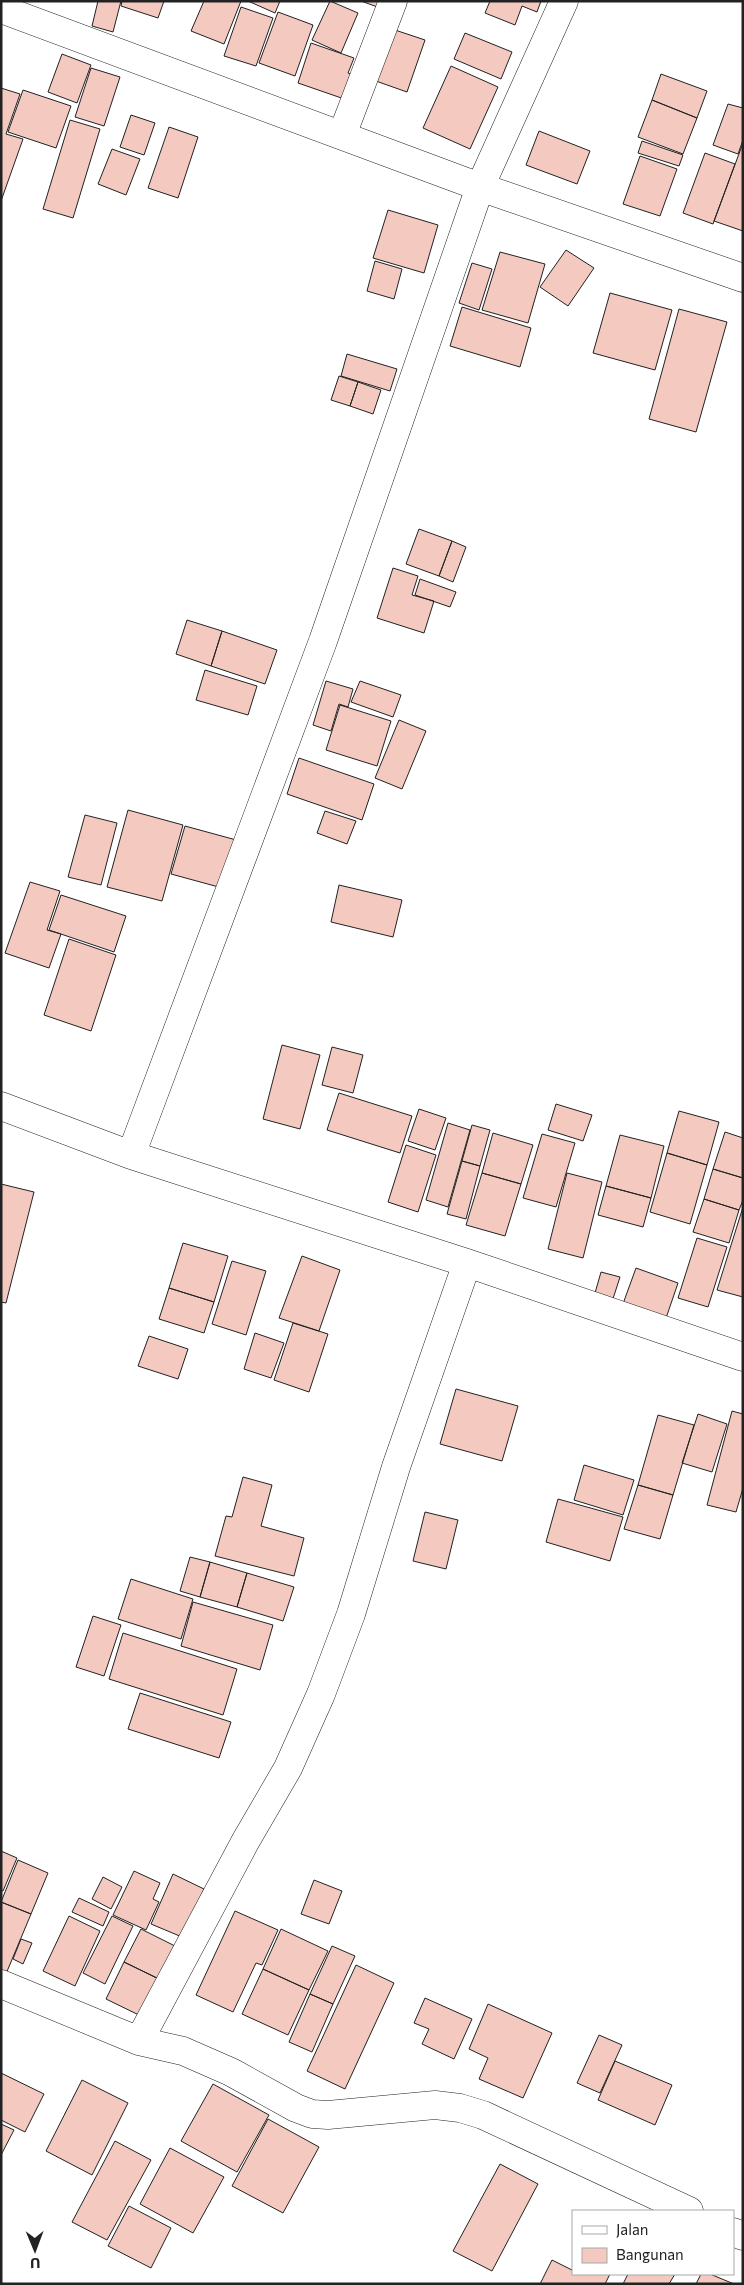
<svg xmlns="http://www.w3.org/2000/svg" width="744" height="2285" viewBox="0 0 744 2285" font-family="Commissioner,sans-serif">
  <rect width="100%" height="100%" fill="#fff"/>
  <path fill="#f3c9c0" stroke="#222" d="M 98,1 L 121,1 L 113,32 L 92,26 Z
    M 122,1 L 164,1 L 158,18 L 121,6 Z
    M 204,1 L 241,1 L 224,44 L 191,31 Z
    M 248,1 L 280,1 L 275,13 Z
    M 330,1 L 358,13 L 341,53 L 312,40 Z
    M 361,1 L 386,1 L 383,9 Z
    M 490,1 L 541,1 L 537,12 L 522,6 L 515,25 L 485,13 Z
    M 241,7 L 273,18 L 256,66 L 224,56 Z
    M 278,12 L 313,25 L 295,76 L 259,63 Z
    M 392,29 L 425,40 L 407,92 L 373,80 Z
    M 465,33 L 512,52 L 501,79 L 454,59 Z
    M 311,43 L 354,58 L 348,73 L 361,77 L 353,102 L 298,83 Z
    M 62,54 L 91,65 L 77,103 L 48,92 Z
    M 451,66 L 498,87 L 470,149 L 423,128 Z
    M 91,68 L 120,77 L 104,126 L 75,117 Z
    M 661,74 L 707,91 L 697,118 L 652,100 Z
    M 1,88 L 20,94 L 6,134 L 23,139 L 1,201 Z
    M 23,90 L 71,106 L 56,148 L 8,132 Z
    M 652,100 L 697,118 L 683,154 L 638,137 Z
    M 728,104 L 743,108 L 743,140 L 738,154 L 713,145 Z
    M 131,115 L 155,123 L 144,155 L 120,147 Z
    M 70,120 L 100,129 L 73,218 L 43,209 Z
    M 169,127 L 198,137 L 178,198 L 148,188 Z
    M 539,131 L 590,151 L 577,184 L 526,165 Z
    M 642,141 L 683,155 L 679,166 L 638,153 Z
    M 743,143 L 743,231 L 714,221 Z
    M 112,149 L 140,159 L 126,195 L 98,184 Z
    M 705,153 L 735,164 L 713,224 L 683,213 Z
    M 640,156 L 677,169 L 660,216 L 623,204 Z
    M 388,210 L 438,225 L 424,273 L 373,258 Z
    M 566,250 L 594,268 L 568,306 L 540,287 Z
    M 500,252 L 545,264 L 528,323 L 482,310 Z
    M 375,261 L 402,269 L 394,299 L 367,291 Z
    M 472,263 L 492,269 L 479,310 L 459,303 Z
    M 610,293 L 672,310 L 655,370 L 593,353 Z
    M 462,307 L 531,328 L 520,367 L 450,346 Z
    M 679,309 L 727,322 L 696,432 L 649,419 Z
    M 347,354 L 397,369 L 390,391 L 341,376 Z
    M 339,376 L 358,382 L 350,406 L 331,400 Z
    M 358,382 L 381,390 L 373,414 L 350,406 Z
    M 419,529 L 452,541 L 439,576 L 406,564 Z
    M 452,541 L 466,547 L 453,582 L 439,576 Z
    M 393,568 L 418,576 L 412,595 L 434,601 L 424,633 L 377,618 Z
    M 420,579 L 456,592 L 450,607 L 415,595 Z
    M 187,620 L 222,631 L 211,666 L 176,654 Z
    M 222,631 L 277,650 L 265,684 L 211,666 Z
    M 205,670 L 257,686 L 248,715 L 196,700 Z
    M 326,681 L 353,689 L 348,707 L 339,704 L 331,731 L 313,725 Z
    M 360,681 L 401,695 L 393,717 L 351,702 Z
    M 340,705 L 391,721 L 377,766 L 326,750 Z
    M 399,720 L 426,731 L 402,789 L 375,778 Z
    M 299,758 L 374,784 L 362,820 L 287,794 Z
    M 128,810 L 183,825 L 162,901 L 107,887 Z
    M 325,811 L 356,821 L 347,844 L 317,833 Z
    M 85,815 L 117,823 L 101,885 L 68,877 Z
    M 185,826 L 240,841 L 226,889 L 171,874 Z
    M 30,882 L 60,891 L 47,930 L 61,934 L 49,968 L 5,953 Z
    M 339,885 L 402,900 L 393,937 L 331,922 Z
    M 61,895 L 126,916 L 114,952 L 49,930 Z
    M 69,939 L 116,955 L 91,1031 L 44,1015 Z
    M 282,1045 L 320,1055 L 300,1129 L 263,1119 Z
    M 332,1047 L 363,1055 L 353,1093 L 322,1085 Z
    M 339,1093 L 412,1116 L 400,1153 L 327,1130 Z
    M 556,1104 L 592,1115 L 583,1141 L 548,1130 Z
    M 419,1109 L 446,1118 L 435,1150 L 408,1141 Z
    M 679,1111 L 719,1122 L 707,1165 L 667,1153 Z
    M 448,1123 L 470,1130 L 448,1207 L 426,1200 Z
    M 472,1125 L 490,1130 L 480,1166 L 462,1161 Z
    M 725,1132 L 743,1138 L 743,1178 L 713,1169 Z
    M 493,1133 L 533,1145 L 521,1184 L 482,1173 Z
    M 542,1134 L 575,1143 L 556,1207 L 523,1198 Z
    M 620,1135 L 664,1146 L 651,1198 L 606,1186 Z
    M 406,1145 L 436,1155 L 418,1212 L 388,1202 Z
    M 667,1153 L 707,1165 L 690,1224 L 650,1212 Z
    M 462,1161 L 480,1166 L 466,1219 L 447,1214 Z
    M 713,1169 L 743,1178 L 743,1200 L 739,1210 L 704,1199 Z
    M 482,1173 L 521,1184 L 505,1236 L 466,1225 Z
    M 567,1173 L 602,1182 L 583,1258 L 548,1249 Z
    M 1,1184 L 34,1192 L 6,1303 L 1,1302 Z
    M 606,1186 L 651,1198 L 643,1227 L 598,1215 Z
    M 704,1199 L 739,1210 L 729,1243 L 693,1232 Z
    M 743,1207 L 743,1297 L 717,1290 Z
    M 697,1238 L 727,1247 L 708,1307 L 678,1298 Z
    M 183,1243 L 228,1256 L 214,1302 L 169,1288 Z
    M 302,1256 L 340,1270 L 319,1331 L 279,1318 Z
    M 232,1261 L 266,1271 L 246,1335 L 212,1324 Z
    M 636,1268 L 678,1283 L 663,1327 L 620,1312 Z
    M 601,1272 L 620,1277 L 611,1305 L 593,1300 Z
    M 169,1288 L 214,1302 L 204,1333 L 159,1319 Z
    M 293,1323 L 328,1334 L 309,1392 L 274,1380 Z
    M 255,1333 L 284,1343 L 271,1378 L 244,1369 Z
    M 149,1336 L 188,1349 L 178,1379 L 138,1366 Z
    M 456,1389 L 518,1406 L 502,1461 L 440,1444 Z
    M 732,1411 L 743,1414 L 743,1488 L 736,1512 L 707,1505 Z
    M 698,1414 L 727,1424 L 712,1472 L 682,1463 Z
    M 658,1415 L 694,1425 L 673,1495 L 638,1485 Z
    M 584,1465 L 634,1480 L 623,1515 L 574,1500 Z
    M 243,1477 L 272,1485 L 261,1526 L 304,1538 L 294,1576 L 215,1556 L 226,1516 L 232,1517 Z
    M 638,1485 L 673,1495 L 660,1539 L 624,1529 Z
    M 558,1499 L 623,1517 L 610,1561 L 546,1542 Z
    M 425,1512 L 458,1520 L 446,1569 L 413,1561 Z
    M 190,1557 L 210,1562 L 200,1597 L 180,1591 Z
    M 210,1562 L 247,1573 L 237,1607 L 200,1597 Z
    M 247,1573 L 294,1587 L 283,1621 L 237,1607 Z
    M 131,1579 L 193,1599 L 181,1639 L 118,1619 Z
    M 193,1602 L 273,1625 L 260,1670 L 181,1646 Z
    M 93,1616 L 121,1625 L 104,1676 L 76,1667 Z
    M 123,1633 L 237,1669 L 223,1715 L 109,1679 Z
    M 140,1693 L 231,1722 L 219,1758 L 128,1729 Z
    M 1,1851 L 17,1858 L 3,1891 L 1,1890 Z
    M 18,1860 L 48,1873 L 31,1914 L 1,1902 Z
    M 134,1871 L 160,1883 L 153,1899 L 159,1902 L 146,1930 L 113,1915 Z
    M 173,1874 L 204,1889 L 182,1937 L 151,1924 Z
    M 103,1877 L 122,1887 L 111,1909 L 92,1899 Z
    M 314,1880 L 342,1891 L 329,1924 L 301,1914 Z
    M 79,1898 L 109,1912 L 103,1926 L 72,1912 Z
    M 1,1902 L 31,1914 L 3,1981 L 1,1980 Z
    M 235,1911 L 278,1930 L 262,1965 L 256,1963 L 233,2012 L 196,1995 Z
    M 69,1916 L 100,1931 L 75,1986 L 43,1971 Z
    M 112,1916 L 133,1926 L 105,1984 L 83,1973 Z
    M 141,1929 L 177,1947 L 161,1980 L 124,1962 Z
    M 281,1929 L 328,1951 L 309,1990 L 263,1969 Z
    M 21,1939 L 32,1943 L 23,1964 L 13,1959 Z
    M 332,1946 L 355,1956 L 333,2004 L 310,1994 Z
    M 124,1962 L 161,1980 L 143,2017 L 106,1999 Z
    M 356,1965 L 394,1983 L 345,2089 L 307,2071 Z
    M 263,1969 L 309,1990 L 288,2035 L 242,2014 Z
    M 310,1994 L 333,2004 L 312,2052 L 289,2042 Z
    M 425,1998 L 472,2019 L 454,2059 L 422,2044 L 429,2029 L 414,2023 Z
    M 488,2004 L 552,2033 L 523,2098 L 479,2079 L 488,2058 L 469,2049 Z
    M 599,2035 L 622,2045 L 600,2093 L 577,2083 Z
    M 615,2061 L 672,2085 L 655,2125 L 598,2100 Z
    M 1,2073 L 44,2094 L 25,2132 L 1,2120 Z
    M 82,2080 L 128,2103 L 92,2175 L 46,2151 Z
    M 213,2084 L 269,2115 L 237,2172 L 181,2141 Z
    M 268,2119 L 319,2147 L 283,2213 L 232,2186 Z
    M 1,2124 L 14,2130 L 1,2155 Z
    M 115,2141 L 151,2160 L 107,2240 L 72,2222 Z
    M 170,2148 L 224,2177 L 193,2233 L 140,2204 Z
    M 500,2164 L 538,2184 L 492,2271 L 453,2251 Z
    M 129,2206 L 171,2228 L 151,2268 L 108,2246 Z
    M 552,2260 L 572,2270 L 573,2268 L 573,2274 L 610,2274 L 605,2284 L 540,2284 Z
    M 628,2274 L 675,2274 L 669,2284 L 623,2284 Z
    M 701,2274 L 710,2274 L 734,2284 L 696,2284 Z"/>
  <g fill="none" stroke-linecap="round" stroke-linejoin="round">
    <g stroke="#222" stroke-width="29">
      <path id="minor" d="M 1,9 L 480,187 L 743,278
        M 342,135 L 393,1
        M 1,1106 L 131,1155 L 467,1263 L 743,1357
        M 131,1155 L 323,641 L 480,187 L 564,1
        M 1,1984 L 139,2041 L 183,2051 L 231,2072 L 296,2108 L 312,2114 L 328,2115 L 435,2105 L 460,2108 L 483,2115 L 689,2211
        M 139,2041 L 245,1842 L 288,1768 L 321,1694 L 351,1614 L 396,1467 L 467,1263
        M 733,2232 L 743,2236"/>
    </g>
    <use href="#minor" stroke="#fff" stroke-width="28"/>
  </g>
  <rect width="744" height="2285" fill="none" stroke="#222222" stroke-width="5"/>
  <rect x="572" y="2210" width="162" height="65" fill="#ffffff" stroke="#a7a7a7"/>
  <rect x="582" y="2226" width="25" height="8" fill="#ffffff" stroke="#a7a7a7"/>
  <text x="616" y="2235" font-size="15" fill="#222222">Jalan</text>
  <rect x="582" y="2248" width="25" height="15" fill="#f3c9c0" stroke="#a7a7a7"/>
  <text x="616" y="2260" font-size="15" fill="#222222">Bangunan</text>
  <g transform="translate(35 2250) rotate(179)" stroke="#ffffff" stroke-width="4" paint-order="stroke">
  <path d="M0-4L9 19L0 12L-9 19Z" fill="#222222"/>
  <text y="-8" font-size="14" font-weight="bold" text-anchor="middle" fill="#222222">U</text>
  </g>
</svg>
